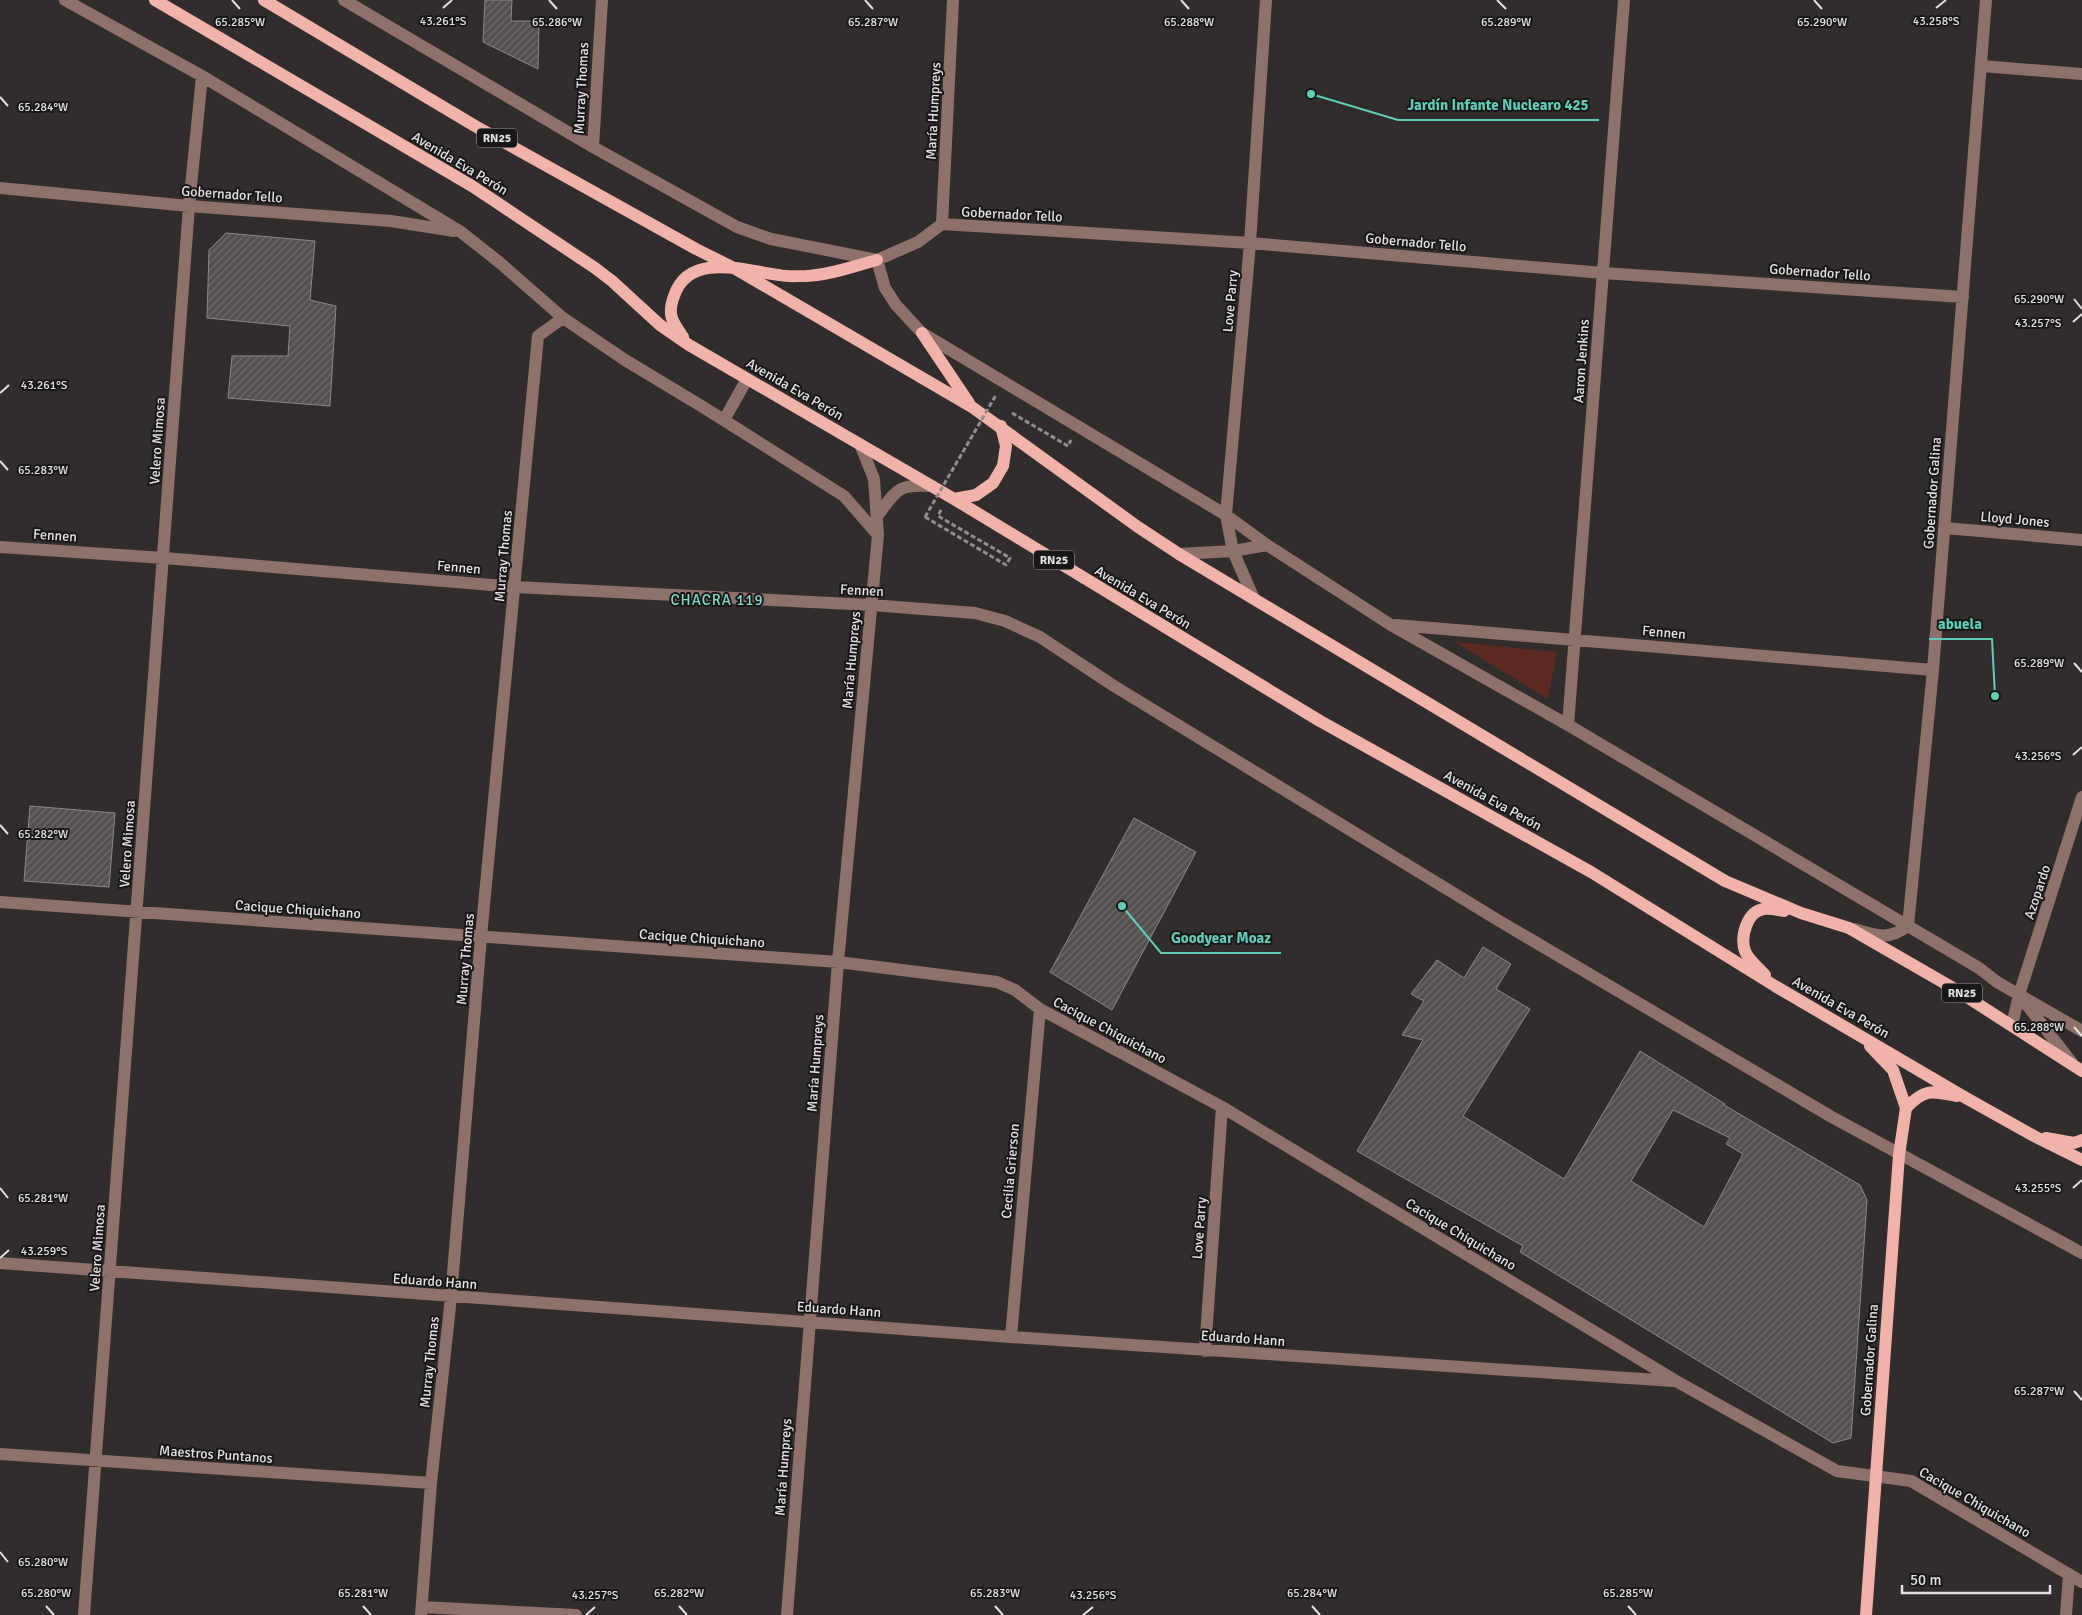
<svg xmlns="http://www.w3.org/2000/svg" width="2082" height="1615" viewBox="0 0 2082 1615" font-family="Signika,sans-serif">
  <defs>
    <pattern id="building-hatch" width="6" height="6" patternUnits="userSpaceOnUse" patternTransform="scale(1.25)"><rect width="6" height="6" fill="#555050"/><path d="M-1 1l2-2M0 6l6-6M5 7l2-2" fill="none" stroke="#6d6969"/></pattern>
  </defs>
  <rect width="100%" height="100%" fill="#322d2d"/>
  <path fill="#5d2923" d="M 1455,642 L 1557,652 L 1548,699 Z"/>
  <path fill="url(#building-hatch)" stroke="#8d8887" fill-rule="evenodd" d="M 485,0 L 512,0 L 511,21 L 539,21 L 538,69 L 483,42 Z
    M 226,233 L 315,241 L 310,300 L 336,306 L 330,406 L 228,398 L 232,356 L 288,356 L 290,326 L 207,318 L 209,250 Z
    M 30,806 L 115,813 L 109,887 L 24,881 Z
    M 1134,818 L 1196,852 L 1112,1010 L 1050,972 Z
    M 1483,947 L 1511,964 L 1496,989 L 1530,1009 L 1463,1116 L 1564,1179 L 1640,1051 L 1725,1104 L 1724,1105 L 1860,1185 L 1867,1200 L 1851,1438 L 1833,1443 L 1520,1252 L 1523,1246 L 1357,1151 L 1423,1040 L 1402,1035 L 1424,1001 L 1411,994 L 1437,960 L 1464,978 ZM 1673,1110 L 1730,1138 L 1726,1144 L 1743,1154 L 1704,1227 L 1631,1181 Z"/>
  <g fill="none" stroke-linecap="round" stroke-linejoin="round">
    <path stroke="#928e8e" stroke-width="3" stroke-dasharray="5 2.5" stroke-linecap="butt" d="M 1012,413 L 1068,446 L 1071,440
      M 925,517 L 1006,565 L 1010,558 L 938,516 L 942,508"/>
    <path stroke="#8f716c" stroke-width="12" d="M 65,0 L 202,76 L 461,232 L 499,262 L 563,318 L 625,360 L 703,407 L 844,496 L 878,535
      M 344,0 L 593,147 L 737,227 L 771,239 L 877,260 L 885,288 L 896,305 L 922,333 L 1226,515 L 1267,545 L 1391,625 L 1568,725 L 1979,968 L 1997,982 L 2082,1031
      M 1982,66 L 2082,74
      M 593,147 L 602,0
      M 0,188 L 189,206 L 391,221 L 454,231
      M 942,224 L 953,0
      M 877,260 L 918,242 L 942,224 L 1250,243 L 1603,273 L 1963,297
      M 724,420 L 747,379
      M 878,515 C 897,490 897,484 930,486
      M 1945,528 L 2082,540
      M 0,547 L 164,558 L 515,587 L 871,605 L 975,613 L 1005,621 L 1040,637 L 1114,686 L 1501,922 L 1830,1116 L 2082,1253
      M 1179,554 L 1233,551 L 1267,545
      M 1254,599 L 1233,551 L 1226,515 L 1250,243 L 1266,0
      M 1396,625 L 1933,670
      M 1568,725 L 1624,0
      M 0,902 L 838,962 L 997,982 L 1015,990 L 1040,1009 L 1222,1107 L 1676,1381 L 1837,1471 L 1911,1481 L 2082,1582
      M 1854,929 C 1876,935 1888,941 1908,926 L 1933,670 L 1986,0
      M 2024,1001 L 2072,1063
      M 2012,1025 L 2019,995 L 2082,797
      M 0,1263 L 1011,1337 L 1673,1381
      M 1011,1337 L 1040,1009
      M 1205,1351 L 1222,1107
      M 0,1454 L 431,1483
      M 422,1607 L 576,1615
      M 84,1615 L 189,206 L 202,76
      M 421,1615 L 431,1483 L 451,1297 L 481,937 L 538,336 L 563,318
      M 787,1615 L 838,962 L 878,535 L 874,479 L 860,444
      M 2066,1615 L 2069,1574"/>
    <path stroke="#f0b2a9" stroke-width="12" d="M 155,0 L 472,186 L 595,268 L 612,281 L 660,325 L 689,345 L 954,499 L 1320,721 L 1591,872 L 1775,986 L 1966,1098 L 2034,1136 L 2082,1160
      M 264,0 L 475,126 L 696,249 L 734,268 L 972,407 L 1138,527 L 1179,554 L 1725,881 L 1801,913 L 1849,928 L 1953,988 L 2082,1071
      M 922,333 L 969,403
      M 683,337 C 672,321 667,315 674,296 C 689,251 746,271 779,275 C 788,277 797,276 806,276 C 830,275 854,266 877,260
      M 954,499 L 976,495 L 993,483 L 1003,466 L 1006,446 L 1001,426
      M 1765,975 C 1759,968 1748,960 1745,951 C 1740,937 1747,911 1764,909 C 1770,908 1777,910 1784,911
      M 1906,1108 C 1925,1088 1932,1091 1957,1096
      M 2046,1138 L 2074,1143 L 2082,1140
      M 1866,1615 L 1899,1155 L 1906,1108 L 1893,1070 L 1870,1046"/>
    <path stroke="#928e8e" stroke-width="3" stroke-dasharray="5 2.5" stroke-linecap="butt" d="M 925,517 L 996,395"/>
  </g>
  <path fill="none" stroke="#e4e1e1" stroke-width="2" d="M 232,0 L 240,9M 549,0 L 557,9M 865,0 L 873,9M 1181,0 L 1189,9M 1497,0 L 1506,9M 1814,0 L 1822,9M 443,8 L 452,0M 1936,8 L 1946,0M 0,97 L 8,106M 2074,299 L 2082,309M 2073,322 L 2082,314M 0,393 L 9,385M 0,461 L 8,470M 2074,663 L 2082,672M 2073,755 L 2082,747M 0,825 L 8,834M 2074,1027 L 2082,1036M 0,1188 L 8,1198M 2073,1188 L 2082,1180M 0,1258 L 9,1250M 2074,1391 L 2082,1400M 0,1552 L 8,1562M 46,1606 L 54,1615M 363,1606 L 371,1615M 679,1606 L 687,1615M 995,1606 L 1003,1615M 1312,1606 L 1320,1615M 1628,1606 L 1636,1615M 586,1615 L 595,1607M 1083,1615 L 1093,1607"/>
  <g text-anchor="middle" stroke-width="4" stroke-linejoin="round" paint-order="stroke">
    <g fill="#181616" stroke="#a7a4a4" stroke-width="1">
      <rect x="477" y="128.5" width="40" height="19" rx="4"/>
      <rect x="1034" y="550.5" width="40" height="19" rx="4"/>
      <rect x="1942" y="983.5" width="40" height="19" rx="4"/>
    </g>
    <g font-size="12" font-weight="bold" fill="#e4e1e1">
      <text x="497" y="142">RN25</text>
      <text x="1054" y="564">RN25</text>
      <text x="1962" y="997">RN25</text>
    </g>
    <g font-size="14" fill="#e4e1e1" stroke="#181616">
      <text transform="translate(581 88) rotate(-87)" y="5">Murray Thomas</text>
      <text transform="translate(933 111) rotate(-87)" y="5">María Humpreys</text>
      <text transform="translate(460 163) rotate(31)" y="5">Avenida Eva Perón</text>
      <text transform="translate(232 194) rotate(4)" y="5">Gobernador Tello</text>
      <text transform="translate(1012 214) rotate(3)" y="5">Gobernador Tello</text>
      <text transform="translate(1416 242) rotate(5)" y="5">Gobernador Tello</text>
      <text transform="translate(1820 272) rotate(4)" y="5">Gobernador Tello</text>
      <text transform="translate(1230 301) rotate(-85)" y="5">Love Parry</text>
      <text transform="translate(1581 361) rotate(-86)" y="5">Aaron Jenkins</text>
      <text transform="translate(795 389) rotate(30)" y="5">Avenida Eva Perón</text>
      <text transform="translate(157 441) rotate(-86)" y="5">Velero Mimosa</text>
      <text transform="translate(1932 493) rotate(-86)" y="5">Gobernador Galina</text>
      <text transform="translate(2015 519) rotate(5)" y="5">Lloyd Jones</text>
      <text transform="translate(55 535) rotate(4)" y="5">Fennen</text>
      <text transform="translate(503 556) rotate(-85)" y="5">Murray Thomas</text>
      <text transform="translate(459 567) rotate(5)" y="5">Fennen</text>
      <text transform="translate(862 590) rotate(3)" y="5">Fennen</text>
      <text transform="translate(1143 597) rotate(31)" y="5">Avenida Eva Perón</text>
      <text transform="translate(1664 632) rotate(5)" y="5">Fennen</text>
      <text transform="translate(851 660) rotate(-85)" y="5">María Humpreys</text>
      <text transform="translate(1493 800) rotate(29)" y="5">Avenida Eva Perón</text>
      <text transform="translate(127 844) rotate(-86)" y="5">Velero Mimosa</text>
      <text transform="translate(2037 892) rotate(-72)" y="5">Azopardo</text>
      <text transform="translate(298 909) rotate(4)" y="5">Cacique Chiquichano</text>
      <text transform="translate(702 938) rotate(4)" y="5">Cacique Chiquichano</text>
      <text transform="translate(465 959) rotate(-85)" y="5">Murray Thomas</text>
      <text transform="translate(1841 1007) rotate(30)" y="5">Avenida Eva Perón</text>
      <text transform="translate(1110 1030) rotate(28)" y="5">Cacique Chiquichano</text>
      <text transform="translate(815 1063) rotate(-86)" y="5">María Humpreys</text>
      <text transform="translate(1010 1171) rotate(-85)" y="5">Cecilia Grierson</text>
      <text transform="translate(1199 1228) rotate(-86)" y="5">Love Parry</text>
      <text transform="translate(1461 1234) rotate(31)" y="5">Cacique Chiquichano</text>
      <text transform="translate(97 1248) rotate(-86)" y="5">Velero Mimosa</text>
      <text transform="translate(435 1281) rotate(4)" y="5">Eduardo Hann</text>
      <text transform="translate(839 1309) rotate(4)" y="5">Eduardo Hann</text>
      <text transform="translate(1243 1338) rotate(4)" y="5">Eduardo Hann</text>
      <text transform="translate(1869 1360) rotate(-86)" y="5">Gobernador Galina</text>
      <text transform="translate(429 1362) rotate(-84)" y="5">Murray Thomas</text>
      <text transform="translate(216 1454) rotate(4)" y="5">Maestros Puntanos</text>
      <text transform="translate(783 1467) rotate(-86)" y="5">María Humpreys</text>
      <text transform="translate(1975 1502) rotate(30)" y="5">Cacique Chiquichano</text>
    </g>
    <g font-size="15" letter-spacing="1" fill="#79dec8" stroke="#181616">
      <text x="717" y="605">CHACRA 119</text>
    </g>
  </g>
  <g font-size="12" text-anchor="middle" fill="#e4e1e1" stroke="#181616" stroke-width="4" stroke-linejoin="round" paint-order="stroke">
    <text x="443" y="25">43.261°S</text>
    <text x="1936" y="25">43.258°S</text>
    <text x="873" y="26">65.287°W</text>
    <text x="240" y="26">65.285°W</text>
    <text x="557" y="26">65.286°W</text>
    <text x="1189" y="26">65.288°W</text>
    <text x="1506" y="26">65.289°W</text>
    <text x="1822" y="26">65.290°W</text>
    <text x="43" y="111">65.284°W</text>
    <text x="2039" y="303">65.290°W</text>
    <text x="2038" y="327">43.257°S</text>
    <text x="44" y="389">43.261°S</text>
    <text x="43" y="474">65.283°W</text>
    <text x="2039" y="667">65.289°W</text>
    <text x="2038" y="760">43.256°S</text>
    <text x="43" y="838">65.282°W</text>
    <text x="2039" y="1031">65.288°W</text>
    <text x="2038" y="1192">43.255°S</text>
    <text x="43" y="1202">65.281°W</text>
    <text x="44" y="1255">43.259°S</text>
    <text x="2039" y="1395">65.287°W</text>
    <text x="43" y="1566">65.280°W</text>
    <text x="46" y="1597">65.280°W</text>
    <text x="363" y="1597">65.281°W</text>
    <text x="679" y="1597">65.282°W</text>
    <text x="995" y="1597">65.283°W</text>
    <text x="1312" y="1597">65.284°W</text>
    <text x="1628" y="1597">65.285°W</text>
    <text x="595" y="1599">43.257°S</text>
    <text x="1093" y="1599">43.256°S</text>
  </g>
  <path fill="none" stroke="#5eceb8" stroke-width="2" d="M1311 94L1398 120H1599M1995 696L1992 639H1929M1122 906L1161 953H1281"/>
  <g fill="#5eceb8" stroke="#181616" stroke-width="2">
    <circle cx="1311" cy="94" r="5"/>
    <circle cx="1995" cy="696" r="5"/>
    <circle cx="1122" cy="906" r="5"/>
  </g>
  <g font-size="15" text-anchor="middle" font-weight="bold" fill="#5eceb8" stroke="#181616" stroke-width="4" stroke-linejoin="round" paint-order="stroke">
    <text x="1498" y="110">Jardín Infante Nuclearo 425</text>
    <text x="1960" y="629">abuela</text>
    <text x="1221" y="943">Goodyear Moaz</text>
  </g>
  <path d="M1902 1585v8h148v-8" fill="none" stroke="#e4e1e1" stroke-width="2.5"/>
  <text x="1910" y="1585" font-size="15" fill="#e4e1e1" stroke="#181616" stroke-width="4" paint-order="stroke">50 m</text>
</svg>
